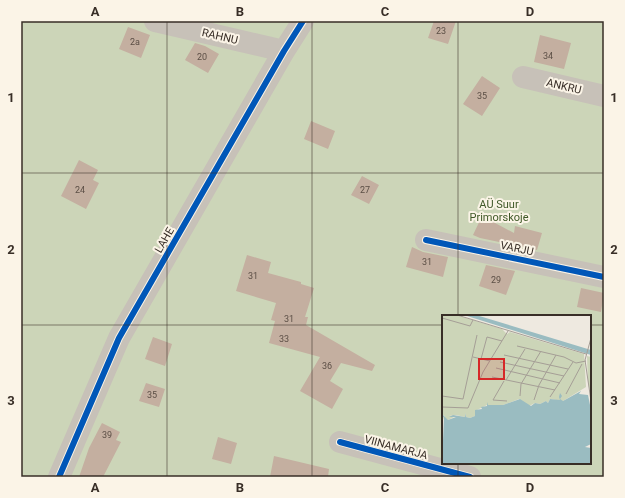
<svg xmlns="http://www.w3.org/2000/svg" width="625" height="498" viewBox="0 0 625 498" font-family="Roboto,sans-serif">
  <rect width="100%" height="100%" fill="#eee9e0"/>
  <path fill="#ccd5b8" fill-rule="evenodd" d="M 21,21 L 604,21 L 604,477 L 21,477 ZM 443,316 L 590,316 L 590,463 L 443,463 Z"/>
  <path fill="#c4afa0" d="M 434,21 L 456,21 L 448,44 L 428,38 Z
    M 128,27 L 150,35 L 141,58 L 119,49 Z
    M 540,35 L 571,43 L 564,69 L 534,62 Z
    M 195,43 L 205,46 L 219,54 L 208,73 L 185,60 Z
    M 482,76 L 500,88 L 482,116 L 463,104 Z
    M 311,121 L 335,131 L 328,149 L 304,139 Z
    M 79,160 L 98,170 L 93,180 L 99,183 L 86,209 L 61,196 Z
    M 362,176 L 379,185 L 369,204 L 351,195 Z
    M 482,216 L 514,233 L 515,226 L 542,233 L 537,250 L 480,238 L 473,235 Z
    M 412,247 L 423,252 L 448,257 L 443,277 L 406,267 Z
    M 247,255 L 271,262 L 268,273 L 301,282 L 301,284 L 314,288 L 305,317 L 308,317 L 306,325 L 375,365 L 372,371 L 341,363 L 330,381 L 343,389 L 332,409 L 300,391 L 320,357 L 269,343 L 275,321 L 271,320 L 276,303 L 236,291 Z
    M 486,265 L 515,271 L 506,295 L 479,286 Z
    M 581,288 L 604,293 L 601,312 L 577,307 Z
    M 153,337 L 172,344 L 165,366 L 145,359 Z
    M 146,383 L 165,389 L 159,407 L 139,401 Z
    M 102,423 L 120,432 L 116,440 L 121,442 L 103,477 L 79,477 L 89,448 Z
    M 218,437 L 237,443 L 231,464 L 212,459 Z
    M 274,456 L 329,469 L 328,477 L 270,477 Z"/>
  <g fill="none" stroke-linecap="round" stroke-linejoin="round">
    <path stroke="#c7c1b8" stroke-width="22" d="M 155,21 L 284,51
      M 523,77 L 604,96
      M 426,240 L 604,277
      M 340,442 L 470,477
      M 59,477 L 119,338 L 284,51 L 303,21"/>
    <g stroke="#fbf4e7" stroke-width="8">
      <path id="cycleway" d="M 426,240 L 604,277
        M 340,442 L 470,477
        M 59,477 L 119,338 L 284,51 L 303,21"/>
    </g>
    <use href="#cycleway" stroke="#0057b8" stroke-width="6"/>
  </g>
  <path fill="none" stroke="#382e27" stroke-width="1" stroke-opacity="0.55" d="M 167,21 L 167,477M 312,21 L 312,477M 458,21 L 458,316M 21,173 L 604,173M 21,325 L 443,325M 590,325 L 604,325M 458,463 L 458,477"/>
  <g text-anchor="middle" stroke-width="4" stroke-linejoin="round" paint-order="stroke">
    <g font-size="9" fill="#5b4e45">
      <text x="441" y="34">23</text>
      <text x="135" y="45">2a</text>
      <text x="548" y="59">34</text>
      <text x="202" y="60">20</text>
      <text x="482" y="99">35</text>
      <text x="80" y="193">24</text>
      <text x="365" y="193">27</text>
      <text x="427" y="265">31</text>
      <text x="253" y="279">31</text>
      <text x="496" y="283">29</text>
      <text x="289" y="322">31</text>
      <text x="284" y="342">33</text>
      <text x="327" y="369">36</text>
      <text x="152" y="398">35</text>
      <text x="107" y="438">39</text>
    </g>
    <g font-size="11" fill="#382e27" stroke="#fbf4e7">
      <text transform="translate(220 36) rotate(13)" y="4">RAHNU</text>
      <text transform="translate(564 86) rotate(13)" y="4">ANKRU</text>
      <text transform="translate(164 240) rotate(-60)" y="4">LAHE</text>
      <text transform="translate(517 248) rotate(12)" y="4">VARJU</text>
      <text transform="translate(396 447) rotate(15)" y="4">VIINAMARJA</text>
    </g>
    <g font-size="11" fill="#405928" stroke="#fbf4e7">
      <text x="499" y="208">AÜ Suur<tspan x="499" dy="13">Primorskoje</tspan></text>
    </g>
  </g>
  <g transform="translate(442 315)">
    <rect width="149" height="149" fill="#eee9e0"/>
    <path d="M 0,0 L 14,0 L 60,14 L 65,19 L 68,17 L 142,39 L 144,72 L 121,86 L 108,84 L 106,88 L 104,86 L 98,89 L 93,88 L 87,91 L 77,84 L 61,90 L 45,90 L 33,96 L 33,101 L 28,103 L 24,102 L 23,98 L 23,102 L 14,100 L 7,101 L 14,101 L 6,105 L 0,103 L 3,101 L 0,100 ZM 145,41 L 149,42 L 149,81 L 146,68 Z" fill="#ccd5b8"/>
    <path d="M 22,0 L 34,0 L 149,35 L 149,40 ZM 139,76 L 137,79 L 146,80 L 149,95 L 149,129 L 143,132 L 149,133 L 149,149 L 0,149 L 2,102 L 0,102 L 0,99 L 6,105 L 14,102 L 7,102 L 11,100 L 23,102 L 23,98 L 24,102 L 28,103 L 33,101 L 33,95 L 40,94 L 39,92 L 45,91 L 45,87 L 46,90 L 61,90 L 78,84 L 89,91 L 93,88 L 98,89 L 104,86 L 106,88 L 108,84 L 118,85 L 117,82 L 118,78 L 120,81 L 118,84 L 121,86 Z" fill="#9abcc1"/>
    <path fill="none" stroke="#a59e96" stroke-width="1" d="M 15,0 L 144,39M 0,3 L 28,11 L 31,5M 149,23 L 143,45 L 149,86M 75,31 L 122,42 L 134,48 L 144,46M 62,40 L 126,54M 31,42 L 48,46M 39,44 L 45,22 L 60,26M 58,47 L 122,61M 54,53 L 118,68M 50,62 L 113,75M 64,65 L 83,34M 62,66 L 51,85 L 65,86M 124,79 L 140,49M 0,81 L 21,84 L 35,20M 78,81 L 79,69 L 99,36M 108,82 L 131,47M 92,85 L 97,70 L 114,40M 0,92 L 26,93 L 41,57 L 66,16"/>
    <path fill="#d62828" fill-opacity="0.15" stroke="#d62828" stroke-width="2" d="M 37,44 L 62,44 L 62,64 L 37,64 Z"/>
    <rect width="149" height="149" fill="none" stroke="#382e27" stroke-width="2"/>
  </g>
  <rect width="625" height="498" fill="none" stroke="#fbf4e7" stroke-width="44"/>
  <rect x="22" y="22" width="581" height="454" fill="none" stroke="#382e27" stroke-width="1.5"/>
  <g font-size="13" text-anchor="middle" font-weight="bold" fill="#382e27">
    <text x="95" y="16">A</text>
    <text x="240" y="16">B</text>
    <text x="385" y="16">C</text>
    <text x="530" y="16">D</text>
    <text x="11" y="102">1</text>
    <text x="614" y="102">1</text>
    <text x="11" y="254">2</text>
    <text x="614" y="254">2</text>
    <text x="11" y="405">3</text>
    <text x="614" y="405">3</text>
    <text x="95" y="492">A</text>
    <text x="240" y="492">B</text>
    <text x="385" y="492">C</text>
    <text x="530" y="492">D</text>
  </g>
</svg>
